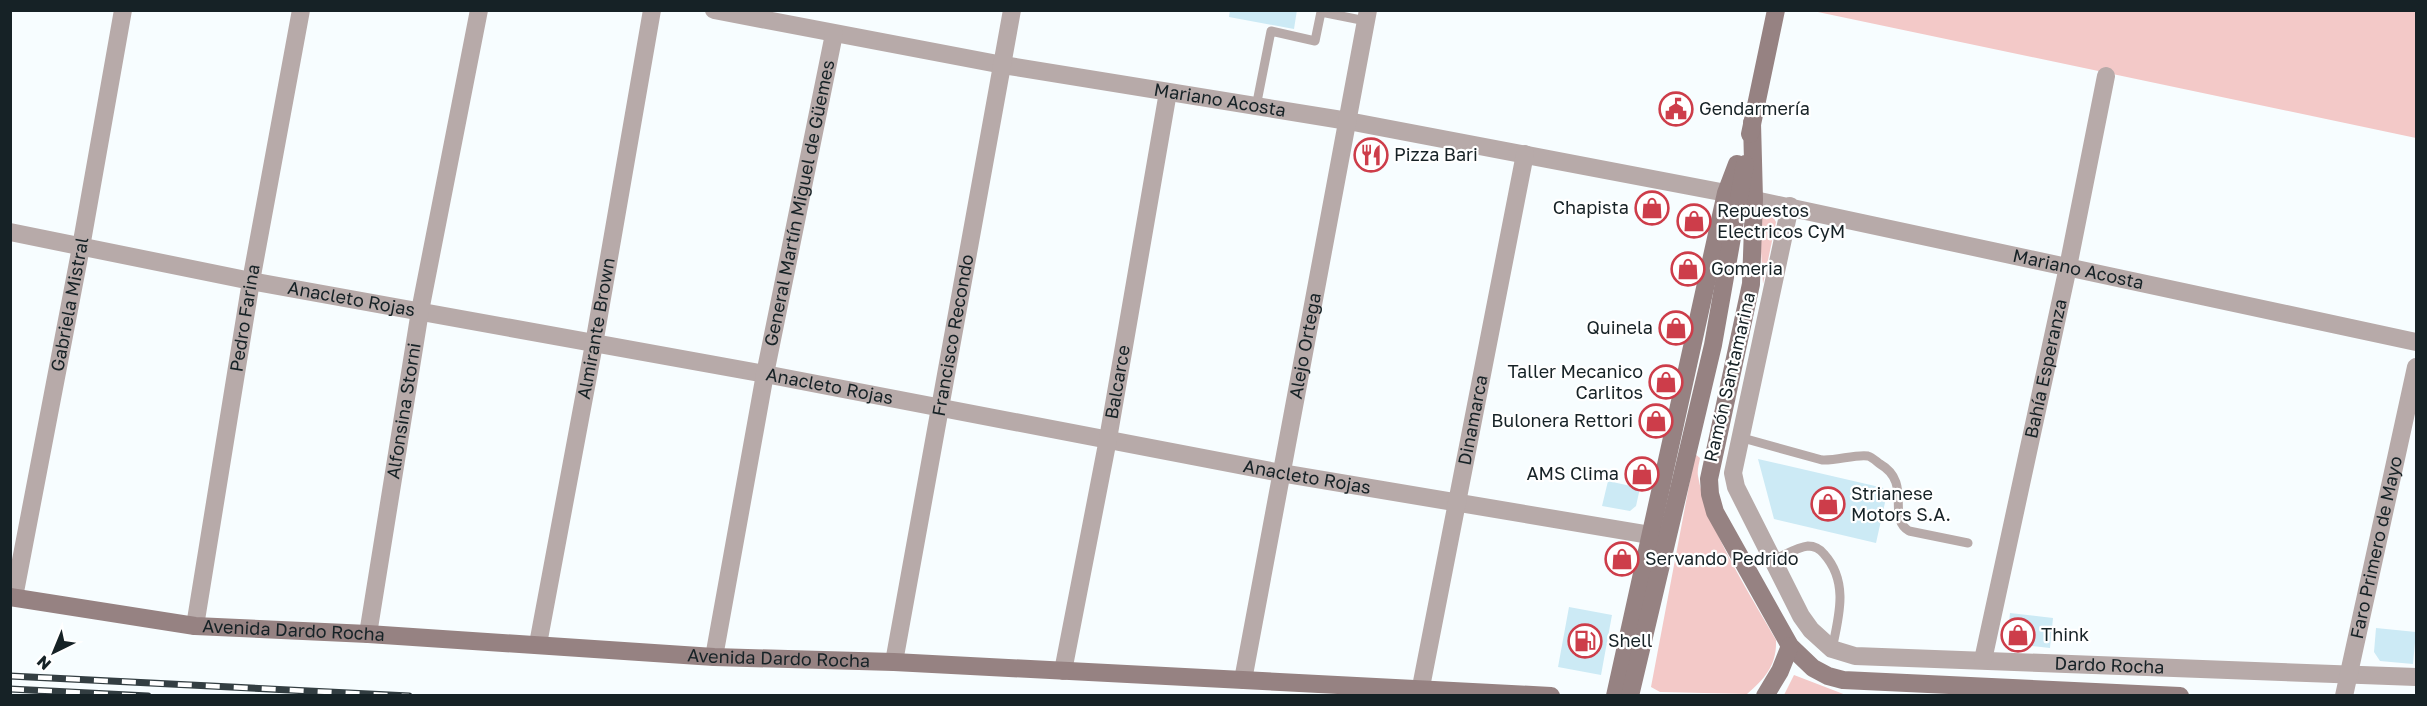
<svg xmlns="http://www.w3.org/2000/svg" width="2427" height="706" viewBox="0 0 2427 706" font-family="'Golos Text',sans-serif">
  <rect width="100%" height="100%" fill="#f7fdff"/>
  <path fill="#f3c9c8" d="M 1813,11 L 2416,11 L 2416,138 Z
    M 1770,211 L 1776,222 L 1763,284 L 1759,219 Z
    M 1695,454 L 1700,458 C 1699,464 1697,470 1698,476 C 1707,528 1750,594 1776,640 C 1777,665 1765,679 1747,694 L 1660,692 L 1651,687 Z
    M 1794,675 L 1846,695 L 1784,695 Z"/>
  <path fill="#cceaf5" d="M 1230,10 L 1297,10 L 1294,29 L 1229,17 Z
    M 1758,459 L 1888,489 L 1876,543 L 1774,519 Z
    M 1608,481 L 1640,488 L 1636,506 L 1630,511 L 1602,506 Z
    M 1569,607 L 1612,615 L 1601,675 L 1558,667 Z
    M 2010,613 L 2053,618 L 2050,648 L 2012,644 L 2007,640 Z
    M 2376,628 L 2416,632 L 2413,664 L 2380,661 L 2374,652 Z"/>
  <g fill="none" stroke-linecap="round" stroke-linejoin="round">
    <path stroke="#b7aaa9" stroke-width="9" d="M 1256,107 L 1271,31 L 1315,41 L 1321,12 L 1366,21
      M 1739,437 L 1822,460 C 1836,461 1856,454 1868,456 C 1872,457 1877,462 1880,464 C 1913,483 1886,517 1909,531 L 1968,543
      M 1773,560 C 1783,556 1797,547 1808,546 C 1815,546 1820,549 1824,554 C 1849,582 1839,616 1832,649"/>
    <g stroke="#b7aaa9" stroke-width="18">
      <path id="s1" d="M 714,10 L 1003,65 L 1348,121 L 1726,193"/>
      <path id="s2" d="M 1741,197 L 2416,342"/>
      <path id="s3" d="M 1790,206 L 1733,473 L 1736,487 L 1801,616 L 1811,630 L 1832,649 L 1855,656 L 2416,677"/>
      <path id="s4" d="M 10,232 L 251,281 L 765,374 L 1281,473 L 1650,535"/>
      <path id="s5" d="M 14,597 L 81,247 L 123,10"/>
      <path id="s6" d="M 195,626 L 251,281 L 301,10"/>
      <path id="s7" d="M 368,634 L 420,311 L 479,10"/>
      <path id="s8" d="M 538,644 L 594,344 L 652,10"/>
      <path id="s9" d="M 714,657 L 765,374 L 834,34"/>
      <path id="s10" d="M 1983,660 L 2068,267 L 2106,76"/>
      <path id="s11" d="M 894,662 L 1012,10"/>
      <path id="s12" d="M 1063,671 L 1108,439 L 1168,92"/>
      <path id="s13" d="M 1243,680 L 1368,10"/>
      <path id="s14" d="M 1421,687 L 1525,154"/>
      <path id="s15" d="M 2344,696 L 2416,367"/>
    </g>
    <g stroke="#968282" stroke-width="18">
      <path d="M 1752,123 L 1754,199 L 1751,284 L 1709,479 L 1710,494 L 1715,512 L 1790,646 L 1813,668 L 1828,676 L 1843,680 L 2180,696"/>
      <path d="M 1750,134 L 1776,10"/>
      <path id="s16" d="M 10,597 L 195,626 L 368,634 L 714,657 L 894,662 L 1551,696"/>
      <path d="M 1615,696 L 1726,193 L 1737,164"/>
      <path d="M 1630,696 L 1713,345 L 1745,164"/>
      <path d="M 1765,696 L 1780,671 L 1790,646"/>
    </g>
    <g stroke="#333e42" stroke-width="7">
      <path id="rail" d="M 10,676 L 409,696
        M 10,689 L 148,696"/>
    </g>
    <use href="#rail" stroke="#fff" stroke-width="4.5" stroke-dasharray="14" stroke-linecap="butt"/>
  </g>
  <defs>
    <g id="civic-ring" transform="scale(1.725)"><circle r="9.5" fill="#fff" stroke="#cd3d4a" stroke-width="1.5"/><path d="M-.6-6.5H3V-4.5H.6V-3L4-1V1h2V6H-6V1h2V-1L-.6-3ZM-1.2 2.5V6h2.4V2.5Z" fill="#cd3d4a"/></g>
    <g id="restaurant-ring" transform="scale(1.725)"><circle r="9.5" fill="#fff" stroke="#cd3d4a" stroke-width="1.5"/><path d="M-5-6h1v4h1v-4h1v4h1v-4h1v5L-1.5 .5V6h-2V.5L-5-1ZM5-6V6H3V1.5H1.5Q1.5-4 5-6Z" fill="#cd3d4a"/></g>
    <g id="shop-ring" transform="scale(1.725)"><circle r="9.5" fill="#fff" stroke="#cd3d4a" stroke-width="1.5"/><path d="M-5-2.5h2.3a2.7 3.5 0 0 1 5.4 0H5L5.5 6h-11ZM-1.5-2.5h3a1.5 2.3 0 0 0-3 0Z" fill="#cd3d4a"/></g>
    <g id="fuel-ring" transform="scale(1.725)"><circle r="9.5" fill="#fff" stroke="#cd3d4a" stroke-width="1.5"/><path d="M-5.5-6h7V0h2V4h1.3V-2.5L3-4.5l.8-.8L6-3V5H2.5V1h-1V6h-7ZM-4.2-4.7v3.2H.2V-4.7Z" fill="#cd3d4a"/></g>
  </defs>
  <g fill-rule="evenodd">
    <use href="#civic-ring" x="1676" y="109"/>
    <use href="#restaurant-ring" x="1371" y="155"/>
    <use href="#shop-ring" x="1652" y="208"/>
    <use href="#shop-ring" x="1694" y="221"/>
    <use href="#shop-ring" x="1688" y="269"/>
    <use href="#shop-ring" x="1676" y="328"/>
    <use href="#shop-ring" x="1666" y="382"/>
    <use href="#shop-ring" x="1656" y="421"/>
    <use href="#shop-ring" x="1642" y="474"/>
    <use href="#shop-ring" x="1828" y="504"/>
    <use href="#shop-ring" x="1622" y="559"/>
    <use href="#shop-ring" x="2018" y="635"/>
    <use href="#fuel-ring" x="1585" y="641"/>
  </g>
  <g text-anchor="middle" stroke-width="4.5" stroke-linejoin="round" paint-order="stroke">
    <g font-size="18" fill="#162226" stroke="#fff">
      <text dy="6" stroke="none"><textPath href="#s1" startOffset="514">Mariano Acosta</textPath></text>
      <text dy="6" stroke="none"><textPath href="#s9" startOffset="462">General Martín Miguel de Güemes</textPath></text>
      <text dy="6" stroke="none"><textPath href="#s2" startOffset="345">Mariano Acosta</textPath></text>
      <text dy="6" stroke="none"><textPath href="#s4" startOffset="348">Anacleto Rojas</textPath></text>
      <text dy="6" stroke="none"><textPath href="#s5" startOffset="298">Gabriela Mistral</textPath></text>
      <text dy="6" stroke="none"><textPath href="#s6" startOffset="312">Pedro Farina</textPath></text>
      <text dy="6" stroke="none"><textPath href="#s8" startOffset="321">Almirante Brown</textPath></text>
      <text dy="6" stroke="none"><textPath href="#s11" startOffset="332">Francisco Recondo</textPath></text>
      <text dy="6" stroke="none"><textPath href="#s13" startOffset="340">Alejo Ortega</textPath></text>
      <text dy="6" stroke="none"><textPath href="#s10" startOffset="298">Bahía Esperanza</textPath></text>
      <text transform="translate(1730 377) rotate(-77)" y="6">Ramón Santamarina</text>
      <text dy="6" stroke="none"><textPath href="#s12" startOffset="294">Balcarce</textPath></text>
      <text dy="6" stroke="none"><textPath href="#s4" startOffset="834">Anacleto Rojas</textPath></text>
      <text dy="6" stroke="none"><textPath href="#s7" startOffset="226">Alfonsina Storni</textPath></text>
      <text dy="6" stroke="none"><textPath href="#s14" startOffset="272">Dinamarca</textPath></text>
      <text dy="6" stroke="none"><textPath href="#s4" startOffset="1320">Anacleto Rojas</textPath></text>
      <text dy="6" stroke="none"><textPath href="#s15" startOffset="152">Faro Primero de Mayo</textPath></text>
      <text dy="6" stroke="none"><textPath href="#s16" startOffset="286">Avenida Dardo Rocha</textPath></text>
      <text dy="6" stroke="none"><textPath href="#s16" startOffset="772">Avenida Dardo Rocha</textPath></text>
      <text dy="6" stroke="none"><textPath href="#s3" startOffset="756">Dardo Rocha</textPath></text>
    </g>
    <g font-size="18" fill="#162226" stroke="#fff" text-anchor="start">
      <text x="1699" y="115">Gendarmería</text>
      <text x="1394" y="161">Pizza Bari</text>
      <text x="1629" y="214" text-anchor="end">Chapista</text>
      <text x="1717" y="217">Repuestos<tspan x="1717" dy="21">Electricos CyM</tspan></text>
      <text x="1711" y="275">Gomeria</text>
      <text x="1653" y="334" text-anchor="end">Quinela</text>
      <text x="1643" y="378" text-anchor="end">Taller Mecanico<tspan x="1643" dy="21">Carlitos</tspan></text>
      <text x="1633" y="427" text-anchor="end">Bulonera Rettori</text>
      <text x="1619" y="480" text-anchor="end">AMS Clima</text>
      <text x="1851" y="500">Strianese<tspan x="1851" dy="21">Motors S.A.</tspan></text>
      <text x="1645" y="565">Servando Pedrido</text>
      <text x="2041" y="641">Think</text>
      <text x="1608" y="647">Shell</text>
    </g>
  </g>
  <rect width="2427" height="706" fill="none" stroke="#162226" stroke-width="24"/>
  <g transform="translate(54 652) rotate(223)" stroke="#ffffff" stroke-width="4.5" paint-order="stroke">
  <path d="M0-4.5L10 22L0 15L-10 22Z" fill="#162226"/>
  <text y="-9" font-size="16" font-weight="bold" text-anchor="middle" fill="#162226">N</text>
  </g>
</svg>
